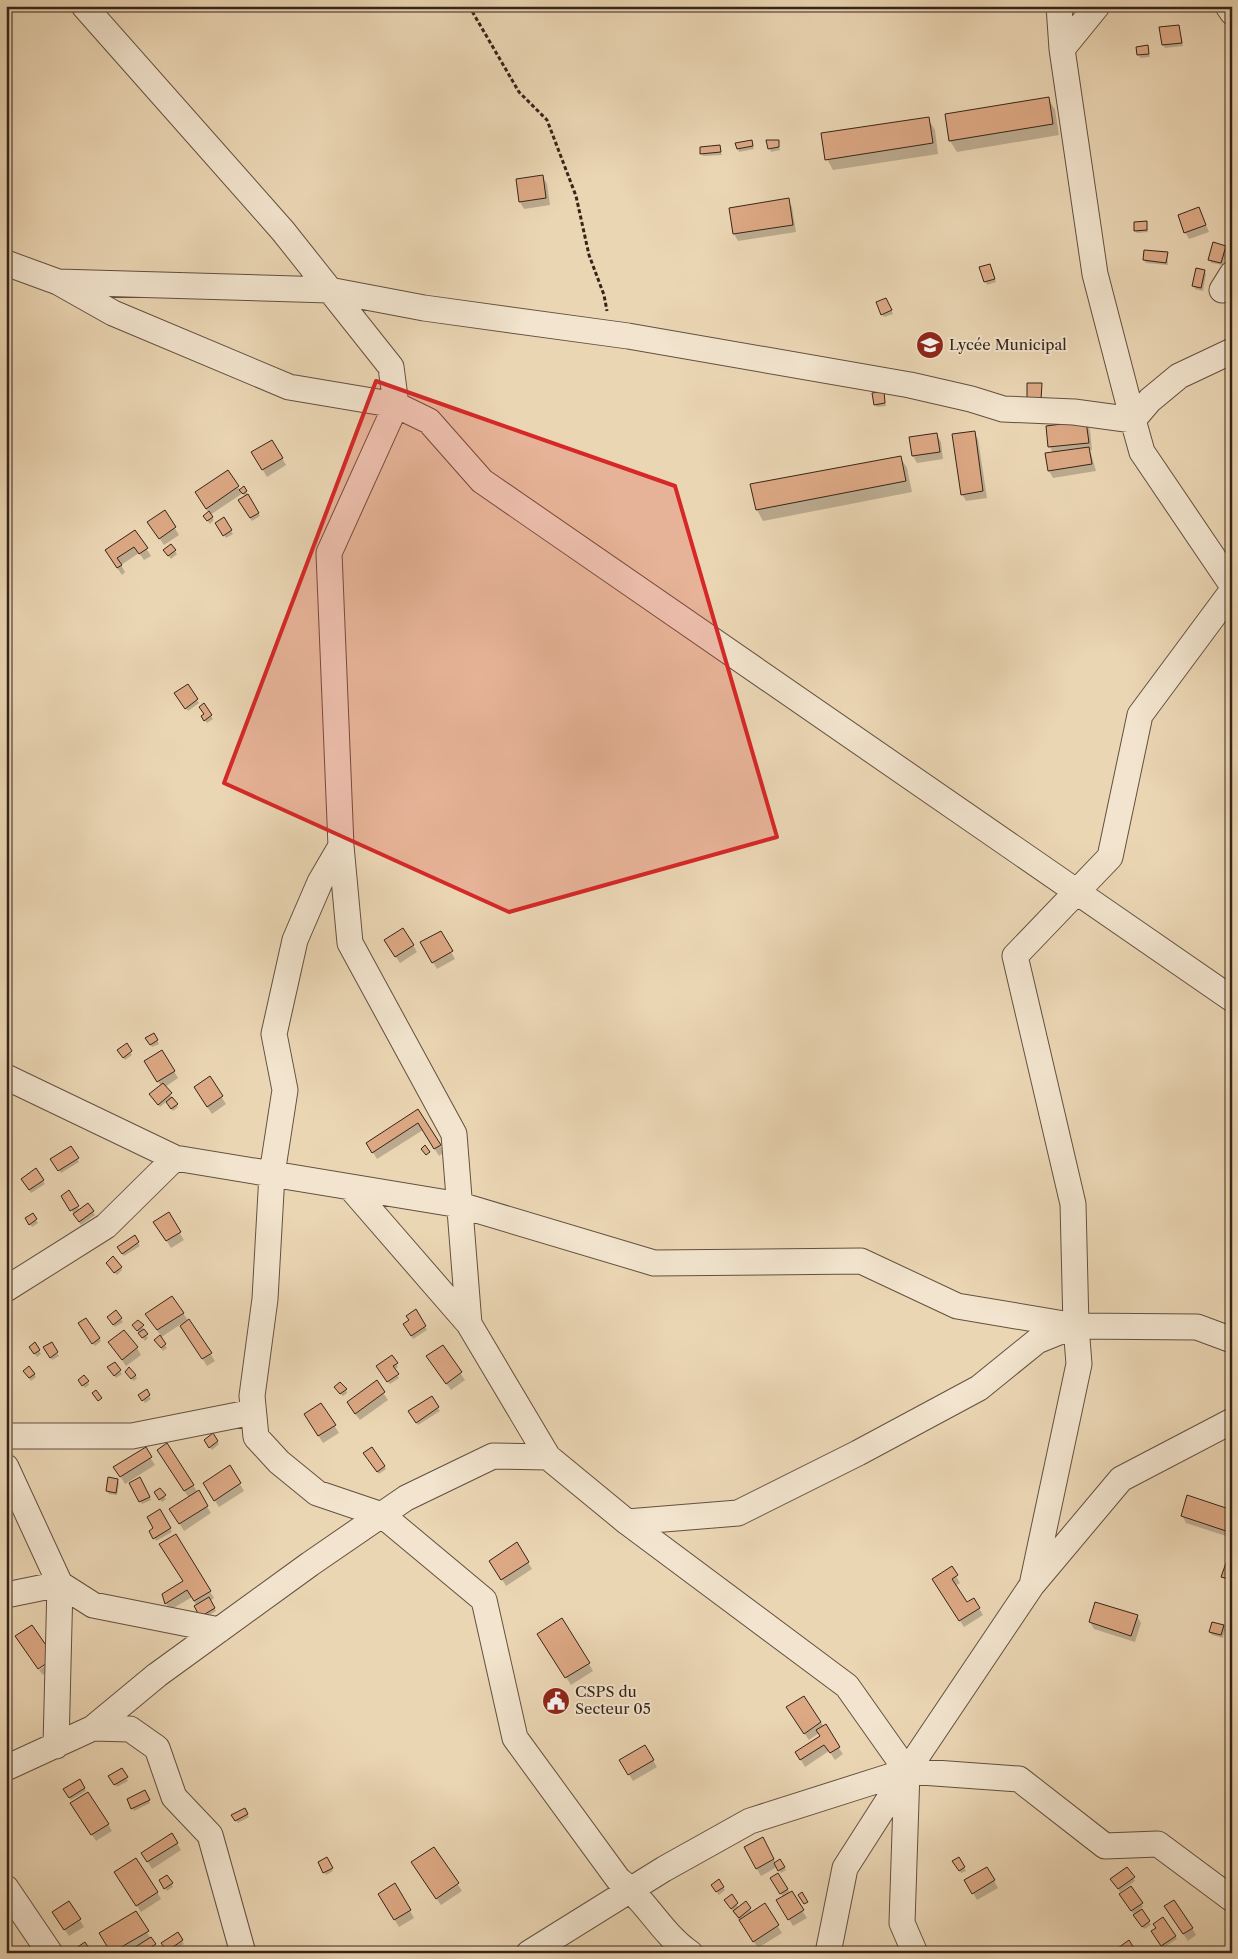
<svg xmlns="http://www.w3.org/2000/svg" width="1238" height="1959" viewBox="0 0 1238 1959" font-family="'Libre Caslon Text',serif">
  <rect width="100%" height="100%" fill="#ebd6b4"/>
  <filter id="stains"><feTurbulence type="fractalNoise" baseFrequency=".004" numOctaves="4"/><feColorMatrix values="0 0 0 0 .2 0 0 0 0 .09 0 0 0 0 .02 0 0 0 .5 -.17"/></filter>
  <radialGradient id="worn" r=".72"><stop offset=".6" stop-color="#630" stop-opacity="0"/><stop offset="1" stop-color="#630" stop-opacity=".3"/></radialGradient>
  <path fill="#0003" d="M 1179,27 L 1183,46 L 1165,48 L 1163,45 Z
    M 1147,47 L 1150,57 L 1140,58 L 1137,48 Z
    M 1048,98 L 1055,110 L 1059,135 L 957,152 L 950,141 L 946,115 Z
    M 928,119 L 935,130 L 938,154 L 833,170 L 827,159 Z
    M 751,141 L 754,149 L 739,152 L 737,144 Z
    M 768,141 L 778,141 L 780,150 L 771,152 Z
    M 719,147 L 722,155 L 703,156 L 702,153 Z
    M 543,177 L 547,184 L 550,205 L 524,209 L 520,202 Z
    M 788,200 L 792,207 L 796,232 L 738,241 L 734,234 Z
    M 1199,209 L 1209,232 L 1189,239 L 1185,232 Z
    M 1146,222 L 1148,232 L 1137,233 L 1135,230 Z
    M 1225,247 L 1227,250 L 1223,265 L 1211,263 L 1210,259 Z
    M 1167,253 L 1168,265 L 1146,263 L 1144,260 Z
    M 980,268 L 991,268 L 996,282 L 987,285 Z
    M 1204,271 L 1206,274 L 1203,291 L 1195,289 L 1194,286 Z
    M 888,302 L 893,314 L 884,317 L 882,314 Z
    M 1041,385 L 1042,403 L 1030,403 Z
    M 883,393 L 886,406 L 877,407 L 875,404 Z
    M 1086,423 L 1090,430 L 1092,450 L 1090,450 L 1096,471 L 1053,478 L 1049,471 L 1053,453 L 1050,447 L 1047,427 Z
    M 974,432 L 978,439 L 987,498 L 966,501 L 962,494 Z
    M 937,435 L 941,442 L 943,459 L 917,463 L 913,456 Z
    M 272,441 L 286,465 L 267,477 L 253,453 Z
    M 900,457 L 907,468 L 912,492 L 763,521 L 757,510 Z
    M 228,471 L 240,490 L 244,488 L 260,516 L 252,521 L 240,500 L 246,497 L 243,493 L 210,515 L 214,520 L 210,524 L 206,519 L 209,513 L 200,500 Z
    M 165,512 L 179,535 L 164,545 L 153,529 Z
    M 223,519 L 233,534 L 226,538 L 217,523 Z
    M 135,531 L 151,556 L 144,560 L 139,553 L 121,565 L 125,572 L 122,575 L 110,557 Z
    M 171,545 L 177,554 L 171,559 L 166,553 Z
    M 187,686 L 199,703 L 188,711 L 178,697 Z
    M 203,705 L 213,719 L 207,723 L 202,717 L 205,715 Z
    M 440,932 L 455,959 L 437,969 L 422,943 Z
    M 413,945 L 417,952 L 400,963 L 389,947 Z
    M 153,1035 L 159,1044 L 152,1047 L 147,1039 Z
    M 126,1045 L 132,1055 L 125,1060 L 119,1050 Z
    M 146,1062 L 174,1071 L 178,1078 L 165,1087 L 178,1107 L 173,1111 L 167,1101 L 160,1107 L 153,1098 L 161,1086 Z
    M 209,1078 L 226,1104 L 212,1114 L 199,1095 Z
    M 418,1111 L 444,1152 L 439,1156 L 423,1130 L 377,1159 L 368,1144 Z
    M 70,1148 L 79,1162 L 61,1173 L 52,1159 Z
    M 36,1170 L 45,1184 L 31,1193 L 22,1179 Z
    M 68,1192 L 80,1211 L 93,1212 L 95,1215 L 81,1225 L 62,1196 Z
    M 32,1214 L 38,1223 L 32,1227 L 26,1218 Z
    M 168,1214 L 184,1240 L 171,1248 L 159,1229 Z
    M 134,1237 L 140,1246 L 124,1256 L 119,1248 Z
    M 109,1266 L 121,1267 L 122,1270 L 117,1275 Z
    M 415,1311 L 427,1330 L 413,1339 L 405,1324 L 411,1321 Z
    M 116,1312 L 123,1322 L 115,1327 L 110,1320 Z
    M 183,1313 L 215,1361 L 207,1366 L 181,1324 L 160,1338 L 167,1348 L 163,1351 L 156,1340 L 161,1336 L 151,1321 Z
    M 142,1326 L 148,1338 L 145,1341 L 135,1328 Z
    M 81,1327 L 99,1338 L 101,1341 L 95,1346 Z
    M 110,1343 L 137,1348 L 141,1355 L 126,1366 Z
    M 35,1344 L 41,1354 L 37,1357 L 30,1347 Z
    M 51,1344 L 59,1356 L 52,1360 L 45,1348 Z
    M 442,1347 L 465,1380 L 451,1390 L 432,1364 Z
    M 392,1357 L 398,1367 L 394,1370 L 399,1378 L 390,1384 L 379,1370 Z
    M 115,1364 L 122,1374 L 116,1378 L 111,1371 Z
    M 27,1374 L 34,1374 L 36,1377 L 31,1381 Z
    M 128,1375 L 135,1375 L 137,1378 L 134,1381 Z
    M 79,1381 L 88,1382 L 89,1385 L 85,1388 Z
    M 376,1382 L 388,1400 L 360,1420 L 352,1410 Z
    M 337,1390 L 346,1390 L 347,1393 L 343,1396 Z
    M 146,1391 L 151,1399 L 145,1403 L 140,1396 Z
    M 431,1398 L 440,1411 L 418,1425 L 410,1412 Z
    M 321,1404 L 339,1433 L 323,1443 L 309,1421 Z
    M 212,1435 L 219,1444 L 212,1450 L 207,1443 Z
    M 145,1449 L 155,1465 L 125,1484 L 115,1467 Z
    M 366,1456 L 384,1466 L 386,1469 L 379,1474 Z
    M 163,1458 L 193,1485 L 211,1513 L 184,1531 L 171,1509 L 189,1498 Z
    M 230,1467 L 244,1491 L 219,1507 L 208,1490 Z
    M 140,1479 L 151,1500 L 142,1504 L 131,1483 Z
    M 117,1480 L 119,1483 L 117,1495 L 109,1494 L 107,1491 Z
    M 160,1489 L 166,1499 L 162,1502 L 156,1493 Z
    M 1188,1497 L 1232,1511 L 1229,1537 L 1186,1523 L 1182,1515 Z
    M 160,1511 L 172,1532 L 156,1541 L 150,1531 L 155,1529 Z
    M 175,1535 L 214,1598 L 210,1601 L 216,1611 L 203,1619 L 192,1597 L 170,1610 L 166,1603 L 184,1582 Z
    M 517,1544 L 532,1569 L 506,1586 L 491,1561 Z
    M 1232,1566 L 1232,1582 L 1223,1577 Z
    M 951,1568 L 960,1583 L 955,1586 L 966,1604 L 974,1600 L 983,1615 L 964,1627 L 938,1586 Z
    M 1137,1616 L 1141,1623 L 1135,1642 L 1094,1629 L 1090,1622 Z
    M 1223,1626 L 1225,1629 L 1223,1638 L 1212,1635 L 1210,1632 Z
    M 543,1641 L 589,1664 L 593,1671 L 571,1685 Z
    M 54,1660 L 58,1665 L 43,1675 L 39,1670 Z
    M 804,1698 L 843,1754 L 835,1760 L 829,1751 L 805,1767 L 797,1753 L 821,1737 L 819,1733 L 809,1740 L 792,1715 Z
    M 645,1747 L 657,1767 L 633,1781 L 621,1761 Z
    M 121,1769 L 128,1781 L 117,1787 L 110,1776 Z
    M 80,1780 L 86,1791 L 71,1800 L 65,1790 Z
    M 144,1792 L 150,1803 L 134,1811 L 128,1800 Z
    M 244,1809 L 249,1817 L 238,1823 L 233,1815 Z
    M 76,1810 L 108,1824 L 112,1831 L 96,1841 Z
    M 172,1835 L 181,1850 L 152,1869 L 143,1853 Z
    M 762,1839 L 776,1863 L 780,1861 L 786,1870 L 781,1873 L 777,1867 L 761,1876 L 745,1848 Z
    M 434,1848 L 462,1891 L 441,1905 L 417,1870 Z
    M 326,1859 L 333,1871 L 326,1875 L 319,1862 Z
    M 959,1859 L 966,1871 L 961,1873 L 954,1861 Z
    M 987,1868 L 998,1888 L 977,1900 L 966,1880 Z
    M 1127,1868 L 1135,1881 L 1120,1892 L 1112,1879 Z
    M 778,1875 L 807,1918 L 793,1926 L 778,1900 L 783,1897 L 772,1878 Z
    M 167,1876 L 173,1887 L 167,1891 L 160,1880 Z
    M 120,1879 L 157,1892 L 161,1899 L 141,1912 Z
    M 395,1885 L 414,1918 L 399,1927 L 380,1895 Z
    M 712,1885 L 723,1888 L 725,1890 L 719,1895 Z
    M 1130,1888 L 1143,1907 L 1140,1909 L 1151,1925 L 1144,1929 L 1122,1897 Z
    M 731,1896 L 739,1908 L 746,1903 L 753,1913 L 764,1905 L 782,1933 L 758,1948 L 727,1903 Z
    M 1165,1907 L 1192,1928 L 1196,1935 L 1188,1941 Z
    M 136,1913 L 156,1948 L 148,1953 L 112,1953 L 101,1934 Z
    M 58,1919 L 80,1920 L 84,1927 L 69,1936 Z
    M 1163,1919 L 1177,1939 L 1163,1948 L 1153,1932 L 1158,1928 Z
    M 177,1933 L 184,1944 L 169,1953 L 163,1943 Z"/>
  <path fill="#dda985" stroke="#362418" d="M 1179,25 L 1182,43 L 1162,45 L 1159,27 Z
    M 1148,45 L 1149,54 L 1137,55 L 1136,47 Z
    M 1049,97 L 1053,124 L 949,141 L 945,114 Z
    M 929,117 L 933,143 L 825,160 L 821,133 Z
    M 752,140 L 753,146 L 737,149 L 735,143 Z
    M 766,140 L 779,140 L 779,147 L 768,149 Z
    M 720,145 L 721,152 L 700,154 L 700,147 Z
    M 543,175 L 546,198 L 519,202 L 516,179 Z
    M 789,198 L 793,225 L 733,234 L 729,208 Z
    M 1199,207 L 1206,225 L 1184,233 L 1178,215 Z
    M 1147,221 L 1147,230 L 1134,231 L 1134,222 Z
    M 1213,242 L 1226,246 L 1221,263 L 1208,260 Z
    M 1144,250 L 1168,252 L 1166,263 L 1143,260 Z
    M 990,264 L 995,279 L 984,282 L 979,267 Z
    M 1196,268 L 1205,270 L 1201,288 L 1192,286 Z
    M 886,298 L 892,310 L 881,315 L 876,302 Z
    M 1027,383 L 1042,383 L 1041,400 L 1027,400 Z
    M 884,391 L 885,403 L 874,405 L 872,393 Z
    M 1086,421 L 1089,443 L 1048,447 L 1046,426 Z
    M 975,431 L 983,491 L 961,495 L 952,434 Z
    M 937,433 L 940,452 L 912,456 L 909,437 Z
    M 272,440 L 283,458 L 262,470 L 251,452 Z
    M 1089,447 L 1092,464 L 1048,471 L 1045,453 Z
    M 901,456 L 906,481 L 756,510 L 750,484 Z
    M 228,470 L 239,486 L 206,509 L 195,492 Z
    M 244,486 L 247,491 L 243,494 L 239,490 Z
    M 248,494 L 259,513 L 250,518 L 238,500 Z
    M 165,510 L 176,527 L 159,539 L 147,522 Z
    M 209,511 L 213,517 L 207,521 L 203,516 Z
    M 224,517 L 232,530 L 223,536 L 215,523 Z
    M 135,530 L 148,548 L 139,554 L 134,547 L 117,558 L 122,565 L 117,568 L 105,550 Z
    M 171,544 L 176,550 L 168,556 L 163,550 Z
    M 188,684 L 198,699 L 185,709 L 174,693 Z
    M 204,703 L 212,715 L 204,721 L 201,716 L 204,714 L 199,707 Z
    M 403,928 L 414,945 L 395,957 L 384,940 Z
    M 441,931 L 453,951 L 432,963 L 420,942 Z
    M 154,1033 L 158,1040 L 150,1045 L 145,1038 Z
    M 127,1043 L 132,1051 L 123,1058 L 117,1050 Z
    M 162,1050 L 175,1071 L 157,1082 L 144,1061 Z
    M 210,1076 L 223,1096 L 207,1107 L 194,1087 Z
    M 163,1083 L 172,1093 L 158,1105 L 149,1094 Z
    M 172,1097 L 178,1104 L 171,1109 L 166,1102 Z
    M 418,1109 L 441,1145 L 434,1149 L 418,1123 L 372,1153 L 366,1143 Z
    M 425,1145 L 430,1152 L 426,1155 L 421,1149 Z
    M 71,1146 L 79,1158 L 58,1171 L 50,1159 Z
    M 36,1168 L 44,1180 L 29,1190 L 21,1179 Z
    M 69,1190 L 79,1206 L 70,1211 L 61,1196 Z
    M 88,1203 L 94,1211 L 79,1222 L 73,1214 Z
    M 169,1212 L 181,1232 L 166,1241 L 153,1222 Z
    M 33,1213 L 37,1219 L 29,1225 L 25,1218 Z
    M 135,1235 L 139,1242 L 122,1254 L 117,1247 Z
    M 113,1256 L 122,1267 L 114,1273 L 106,1263 Z
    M 172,1296 L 184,1313 L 157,1330 L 145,1314 Z
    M 416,1309 L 426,1326 L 411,1336 L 403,1324 L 409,1320 L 406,1316 Z
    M 116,1310 L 122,1318 L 113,1325 L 107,1317 Z
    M 86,1318 L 100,1338 L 92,1344 L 78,1323 Z
    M 189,1319 L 212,1353 L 202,1359 L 180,1326 Z
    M 138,1320 L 144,1325 L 137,1331 L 132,1325 Z
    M 144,1329 L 148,1334 L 142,1338 L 138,1333 Z
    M 124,1330 L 138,1347 L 122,1360 L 108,1342 Z
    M 160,1335 L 166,1344 L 161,1348 L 154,1340 Z
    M 35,1342 L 40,1350 L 34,1354 L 29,1347 Z
    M 52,1342 L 58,1352 L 50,1358 L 43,1347 Z
    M 443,1345 L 462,1372 L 446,1384 L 426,1356 Z
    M 392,1355 L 398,1363 L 393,1366 L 399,1374 L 387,1382 L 376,1366 Z
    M 115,1362 L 121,1370 L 114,1376 L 107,1367 Z
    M 29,1366 L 35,1374 L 29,1378 L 23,1371 Z
    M 129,1367 L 136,1375 L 131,1379 L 125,1372 Z
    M 84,1375 L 89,1381 L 82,1386 L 78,1380 Z
    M 377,1380 L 385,1392 L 355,1414 L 347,1402 Z
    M 340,1382 L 347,1389 L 340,1394 L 334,1387 Z
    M 147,1389 L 150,1395 L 142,1401 L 138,1395 Z
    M 96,1390 L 102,1398 L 98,1401 L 92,1393 Z
    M 432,1396 L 439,1407 L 416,1423 L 408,1411 Z
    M 321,1403 L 336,1425 L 318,1436 L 304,1414 Z
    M 213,1433 L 218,1441 L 209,1448 L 204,1440 Z
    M 167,1443 L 194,1485 L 184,1491 L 157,1450 Z
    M 146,1447 L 152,1457 L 120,1477 L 113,1467 Z
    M 372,1447 L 385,1466 L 377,1472 L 363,1453 Z
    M 230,1465 L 241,1483 L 214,1501 L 203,1483 Z
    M 108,1477 L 118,1479 L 116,1493 L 106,1491 Z
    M 140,1477 L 150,1497 L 139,1502 L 129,1483 Z
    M 160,1488 L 166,1495 L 159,1500 L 154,1492 Z
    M 199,1490 L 208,1506 L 179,1524 L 169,1509 Z
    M 1187,1495 L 1232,1510 L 1226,1531 L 1181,1516 Z
    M 160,1509 L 171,1528 L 153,1539 L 149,1531 L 153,1528 L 147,1517 Z
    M 176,1534 L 211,1591 L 194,1601 L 187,1590 L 165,1604 L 162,1594 L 183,1581 L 159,1544 Z
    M 517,1542 L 529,1562 L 501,1580 L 489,1561 Z
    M 1226,1563 L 1232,1564 L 1232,1580 L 1221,1577 Z
    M 952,1566 L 958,1575 L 952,1579 L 967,1602 L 974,1598 L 980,1608 L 959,1621 L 932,1579 Z
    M 209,1597 L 215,1608 L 200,1617 L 194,1606 Z
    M 1095,1602 L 1138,1615 L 1131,1636 L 1089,1622 Z
    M 562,1618 L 590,1663 L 565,1678 L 537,1634 Z
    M 1212,1622 L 1224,1625 L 1221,1635 L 1209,1632 Z
    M 32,1625 L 55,1658 L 38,1669 L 15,1636 Z
    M 804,1696 L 821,1722 L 804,1734 L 786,1707 Z
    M 826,1724 L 840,1747 L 830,1753 L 824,1745 L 800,1760 L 795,1752 L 820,1736 L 816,1730 Z
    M 645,1745 L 654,1760 L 628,1775 L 619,1760 Z
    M 122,1768 L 128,1777 L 114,1785 L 108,1776 Z
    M 80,1779 L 85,1788 L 69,1798 L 63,1789 Z
    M 145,1790 L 150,1800 L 131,1809 L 127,1799 Z
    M 88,1792 L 109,1824 L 91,1835 L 70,1803 Z
    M 245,1808 L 248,1814 L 235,1821 L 231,1815 Z
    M 172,1833 L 178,1843 L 147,1862 L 141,1853 Z
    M 763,1837 L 774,1859 L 756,1869 L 744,1847 Z
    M 434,1847 L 459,1883 L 436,1899 L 411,1862 Z
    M 327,1857 L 333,1868 L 323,1873 L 318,1862 Z
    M 959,1857 L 965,1867 L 959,1871 L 952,1861 Z
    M 136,1858 L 158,1892 L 136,1906 L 114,1872 Z
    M 780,1859 L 785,1867 L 778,1871 L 774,1863 Z
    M 987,1867 L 995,1880 L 972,1894 L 964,1880 Z
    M 1127,1867 L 1135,1877 L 1118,1889 L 1110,1879 Z
    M 778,1873 L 788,1889 L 780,1894 L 770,1878 Z
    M 167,1875 L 173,1883 L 164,1889 L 159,1880 Z
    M 719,1879 L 724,1887 L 716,1892 L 711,1885 Z
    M 395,1883 L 411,1910 L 394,1920 L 378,1894 Z
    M 1131,1886 L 1143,1903 L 1131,1911 L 1119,1894 Z
    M 792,1891 L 804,1910 L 788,1920 L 776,1900 Z
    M 802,1892 L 808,1902 L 804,1904 L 798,1895 Z
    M 732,1894 L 738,1903 L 731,1909 L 724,1900 Z
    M 1174,1900 L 1193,1928 L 1183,1934 L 1164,1906 Z
    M 69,1901 L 81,1919 L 64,1930 L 52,1912 Z
    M 746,1901 L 751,1908 L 739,1918 L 733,1911 Z
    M 765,1903 L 779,1925 L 753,1942 L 739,1920 Z
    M 1142,1909 L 1150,1921 L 1142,1927 L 1133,1915 Z
    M 136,1911 L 149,1931 L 111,1953 L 99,1933 Z
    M 1163,1917 L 1176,1936 L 1161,1946 L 1151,1931 L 1156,1928 L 1153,1924 Z
    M 178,1932 L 183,1940 L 167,1951 L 161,1943 Z
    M 151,1937 L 156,1944 L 142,1953 L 130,1953 L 129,1951 Z
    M 1129,1940 L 1137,1953 L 1111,1953 Z
    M 85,1942 L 92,1953 L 79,1953 L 76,1948 Z"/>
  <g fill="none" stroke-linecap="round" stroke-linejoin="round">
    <g stroke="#63503f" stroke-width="27">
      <path id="minor" d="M 84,6 L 283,231 L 391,367 L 396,405 L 329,553 L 341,846 L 350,943 L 454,1134 L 469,1324 L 548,1457 L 627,1522 L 847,1686 L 907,1771 L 1019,1779 L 1105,1846 L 1158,1844 L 1232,1899
        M 1228,6 L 1232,12
        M 1062,49 L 1097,6
        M 6,263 L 58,282 L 113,313 L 289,387 L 396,405 L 429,421 L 482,481 L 1232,999
        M 58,282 L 329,290 L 424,308 L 628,336 L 910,385 L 971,399 L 1003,409 L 1074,412 L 1133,420 L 1095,274 L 1062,49 L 1059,6
        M 1222,290 L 1232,274
        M 1232,351 L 1179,376 L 1150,400 L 1133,420 L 1142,452 L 1232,585
        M 341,846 L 320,882 L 295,940 L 274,1034 L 285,1090 L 272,1174 L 265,1299 L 252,1396 L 256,1437 L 279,1462 L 317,1493 L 382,1515 L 484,1600 L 515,1738 L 618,1879 C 646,1900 661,1933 690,1953
        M 6,1077 L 175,1158 L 460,1205 L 654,1263 L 861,1261 L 957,1306 L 1076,1326 L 1197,1327 L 1232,1340
        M 350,1187 L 469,1324
        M 6,1289 L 106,1226 L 175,1158
        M 6,1436 L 132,1436 L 253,1412
        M 6,1467 L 60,1584 L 56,1746
        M 627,1522 L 738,1513 L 858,1453 L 979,1388 L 1037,1341 L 1074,1326
        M 1032,1585 L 1079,1364 L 1076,1326 L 1073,1204 L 1015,956 L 1110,857 L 1140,715 L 1232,591
        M 6,1595 L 60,1584 L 93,1605 L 219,1630
        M 93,1728 L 130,1729 L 157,1748 L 174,1797 L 210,1835 L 243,1953
        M 6,1768 L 93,1728 L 157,1675 L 310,1564 L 406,1498 L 493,1456 L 548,1457
        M 6,1888 L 50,1953
        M 529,1953 L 664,1869 L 750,1821 L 907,1771 L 902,1923 L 915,1953
        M 828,1953 L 845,1868 L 907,1771 L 1032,1585 L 1121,1479 L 1232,1421"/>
    </g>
    <path stroke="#362418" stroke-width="3" stroke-dasharray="4 2.5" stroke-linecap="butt" d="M 469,6 L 519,92 L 547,120 L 576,196 L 589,255 L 604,295 L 607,311"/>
    <use href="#minor" stroke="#f2e4ce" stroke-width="25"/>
  </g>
  <path fill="#d62828" fill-opacity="0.2" stroke="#d62828" stroke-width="4" stroke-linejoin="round" d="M 376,381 L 675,486 L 777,837 L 509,912 L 224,783 Z"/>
  <defs>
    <g id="school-disc" transform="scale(1.4375)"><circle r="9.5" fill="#8f2418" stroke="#f2e4ce"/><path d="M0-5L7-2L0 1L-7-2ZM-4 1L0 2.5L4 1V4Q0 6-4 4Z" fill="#fff"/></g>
    <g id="civic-disc" transform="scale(1.4375)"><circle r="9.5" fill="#8f2418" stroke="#f2e4ce"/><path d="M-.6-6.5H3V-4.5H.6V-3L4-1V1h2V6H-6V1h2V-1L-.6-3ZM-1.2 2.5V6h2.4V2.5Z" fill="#fff"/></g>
  </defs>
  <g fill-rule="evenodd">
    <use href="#school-disc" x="930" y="345"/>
    <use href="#civic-disc" x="556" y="1701"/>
  </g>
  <g text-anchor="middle" stroke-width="4" stroke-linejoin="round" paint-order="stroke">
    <g font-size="15" fill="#362418" stroke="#f2e4ce" text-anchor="start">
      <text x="949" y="350">Lycée Municipal</text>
      <text x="575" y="1697">CSPS du<tspan x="575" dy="17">Secteur 05</tspan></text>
    </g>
  </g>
  <rect width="1238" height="1959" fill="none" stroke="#ebd6b4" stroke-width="25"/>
  <rect x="8" y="8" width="1223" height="1944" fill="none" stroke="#362418" stroke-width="2.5"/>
  <rect x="12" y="12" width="1213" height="1934" fill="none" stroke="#362418"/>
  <rect width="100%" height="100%" filter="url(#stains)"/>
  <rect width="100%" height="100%" fill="url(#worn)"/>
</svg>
